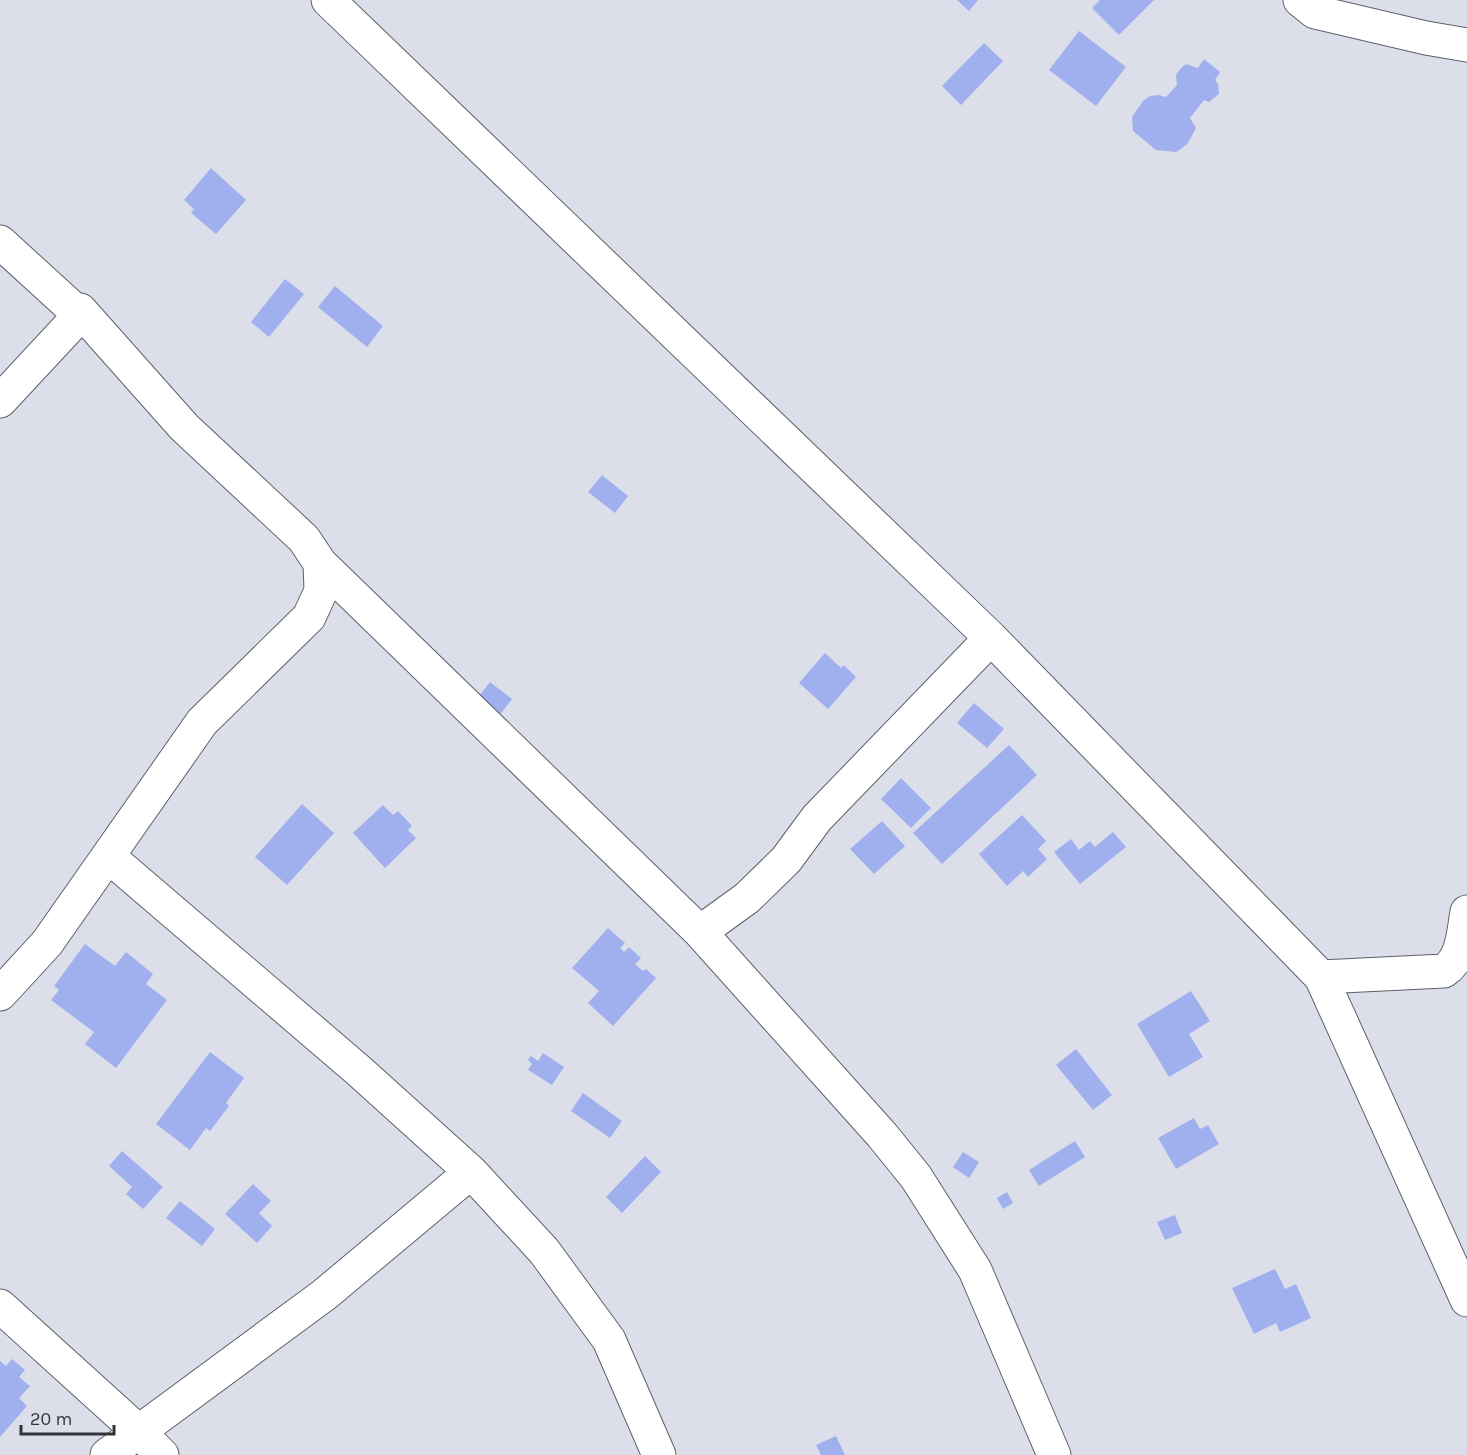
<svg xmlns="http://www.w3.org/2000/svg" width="1467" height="1455" viewBox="0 0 1467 1455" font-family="Karla,sans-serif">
  <rect width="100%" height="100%" fill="#dcdfea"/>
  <path fill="#a0b0ef" d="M 957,0 L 978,0 L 969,11 Z
    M 1100,0 L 1154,0 L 1119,35 L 1092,8 Z
    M 1079,31 L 1126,67 L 1096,106 L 1049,70 Z
    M 984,43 L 1003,61 L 961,105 L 942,86 Z
    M 1204,59 L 1220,72 L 1215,80 L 1218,84 L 1219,94 L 1209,102 L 1204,100 L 1190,118 L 1196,128 L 1188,143 L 1181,149 L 1176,152 L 1156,150 L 1133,131 L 1132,117 L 1143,101 L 1150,96 L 1158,95 L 1166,97 L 1177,85 L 1176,75 L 1181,68 L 1186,64 L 1198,68 Z
    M 211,168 L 246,200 L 216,234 L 191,213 L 194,209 L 184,200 Z
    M 285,279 L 304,294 L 269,337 L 251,322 Z
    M 335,286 L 383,326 L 367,347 L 318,307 Z
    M 602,475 L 628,496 L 615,513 L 588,492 Z
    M 825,653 L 841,668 L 844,665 L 856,677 L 828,709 L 799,683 Z
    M 490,682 L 512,699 L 489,729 L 467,711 Z
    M 974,703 L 1004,729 L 987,748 L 957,723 Z
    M 1009,745 L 1037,775 L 942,864 L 913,833 Z
    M 901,778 L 931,808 L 911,828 L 881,799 Z
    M 302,804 L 334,833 L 287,885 L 255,857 Z
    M 383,805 L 393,815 L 398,811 L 412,826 L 408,830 L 416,838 L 385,868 L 353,833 Z
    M 1022,815 L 1046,841 L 1038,849 L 1047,859 L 1028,877 L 1023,871 L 1007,886 L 979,854 Z
    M 882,821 L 905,846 L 874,874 L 850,849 Z
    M 1113,832 L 1126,847 L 1080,884 L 1054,852 L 1071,839 L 1079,850 L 1090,841 L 1095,847 Z
    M 608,928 L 625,943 L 620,948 L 624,952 L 629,947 L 641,958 L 635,964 L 643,971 L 646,969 L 656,978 L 613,1026 L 588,1003 L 599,991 L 572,968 Z
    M 85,944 L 115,966 L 126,952 L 153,974 L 146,984 L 167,1000 L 116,1068 L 85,1044 L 94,1032 L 51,1000 L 59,990 L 54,986 Z
    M 1191,991 L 1210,1021 L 1189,1034 L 1203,1057 L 1169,1077 L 1137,1024 Z
    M 1076,1049 L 1112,1095 L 1093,1110 L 1056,1065 Z
    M 210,1052 L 244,1078 L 226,1103 L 229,1106 L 210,1131 L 206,1128 L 190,1150 L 156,1124 Z
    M 543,1053 L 564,1067 L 552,1085 L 528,1070 L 532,1064 L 528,1060 L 531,1056 L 538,1061 Z
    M 583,1093 L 622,1121 L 610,1138 L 571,1111 Z
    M 1194,1118 L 1200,1129 L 1208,1125 L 1219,1144 L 1176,1169 L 1158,1138 Z
    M 1075,1141 L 1085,1157 L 1039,1186 L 1029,1170 Z
    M 122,1151 L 163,1187 L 143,1209 L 126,1194 L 132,1187 L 109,1166 Z
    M 963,1152 L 979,1162 L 969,1178 L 953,1167 Z
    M 645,1156 L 661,1172 L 622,1213 L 606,1197 Z
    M 253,1184 L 271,1201 L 259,1213 L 272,1226 L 257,1243 L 225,1214 Z
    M 1007,1192 L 1013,1203 L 1003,1209 L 997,1198 Z
    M 180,1201 L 215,1229 L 202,1246 L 166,1218 Z
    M 1175,1215 L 1182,1233 L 1165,1240 L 1157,1222 Z
    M 1275,1269 L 1285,1289 L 1296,1284 L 1311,1318 L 1280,1332 L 1276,1323 L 1254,1334 L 1232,1288 Z
    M 12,1359 L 25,1370 L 19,1377 L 30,1386 L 19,1398 L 27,1406 L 0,1437 L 0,1361 L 6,1366 Z
    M 836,1436 L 845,1455 L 821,1455 L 816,1445 Z"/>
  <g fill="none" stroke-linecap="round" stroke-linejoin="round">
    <g stroke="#5e616a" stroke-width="35">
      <path id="minor" d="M 328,0 L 991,638 L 1321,977 L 1467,1300
        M 1300,0 L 1315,12 L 1426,38 L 1467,45
        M 0,242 L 80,315 L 80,310 L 184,427 L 304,539 L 320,563 L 321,591 L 309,617 L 202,722 L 47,943 L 0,994
        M 0,401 L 80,315
        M 320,563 L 700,932
        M 991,638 L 817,818 L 786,860 L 747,898 L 700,932 L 882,1135 L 916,1177 L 975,1270 L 1054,1455
        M 108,856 L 358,1070 L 471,1172 L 544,1251 L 609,1340 L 659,1455
        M 1321,977 L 1444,971 C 1463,958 1463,934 1467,912
        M 0,1306 L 138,1431 L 162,1455
        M 107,1455 L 324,1295 L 471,1172"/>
    </g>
    <use href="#minor" stroke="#fff" stroke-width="33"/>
  </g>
  <path d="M21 1425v9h93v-9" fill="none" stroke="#323337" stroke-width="3"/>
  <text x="30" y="1425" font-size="18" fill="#323337" stroke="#dcdfea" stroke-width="4.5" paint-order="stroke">20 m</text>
</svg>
